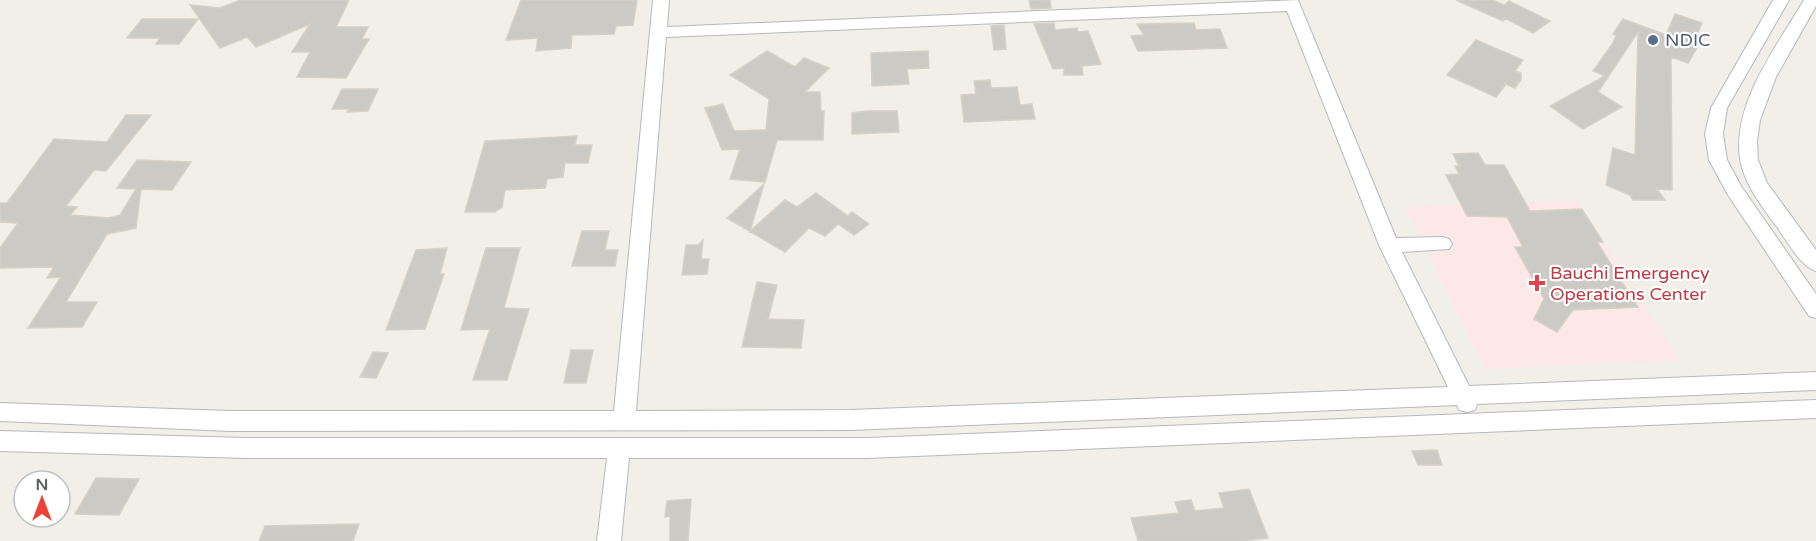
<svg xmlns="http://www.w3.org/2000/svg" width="1816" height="541" viewBox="0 0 1816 541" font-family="'Varela Round',sans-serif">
  <rect width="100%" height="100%" fill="#f1efe8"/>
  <path fill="#fce8e6" d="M 1577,200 L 1680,360 L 1485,369 L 1405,207 Z"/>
  <path fill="#cccac5" stroke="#d6d1c6" stroke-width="1.5" d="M 240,0 L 349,0 L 336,27 L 368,27 L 362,39 L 369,39 L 346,78 L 297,77 L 310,52 L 292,52 L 310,24 L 256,47 L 247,37 L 220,48 L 190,5 L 220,8 Z
    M 521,0 L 637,0 L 633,25 L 616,26 L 614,34 L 572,35 L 571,48 L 536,51 L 538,38 L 506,40 Z
    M 1029,0 L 1050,0 L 1051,8 L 1031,9 Z
    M 1456,0 L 1492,0 L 1504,5 L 1509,1 L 1550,21 L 1533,33 L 1505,18 L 1503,21 Z
    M 1675,14 L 1702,23 L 1695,39 L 1701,41 L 1688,63 L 1671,57 L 1672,190 L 1657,189 L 1665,200 L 1633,200 L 1630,195 L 1606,185 L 1613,148 L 1635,155 L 1638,32 L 1598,92 L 1622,107 L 1583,129 L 1550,106 L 1605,76 L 1593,71 L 1613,43 L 1616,36 L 1613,34 L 1623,19 L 1666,35 Z
    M 142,19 L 198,19 L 179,44 L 156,44 L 160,38 L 127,38 Z
    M 1054,23 L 1055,30 L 1077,28 L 1078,32 L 1088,31 L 1101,64 L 1082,66 L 1083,75 L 1064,75 L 1064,68 L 1053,69 L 1034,24 Z
    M 1194,23 L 1196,30 L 1220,29 L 1227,48 L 1138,51 L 1131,36 L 1144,35 L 1137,24 Z
    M 1004,25 L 1006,49 L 994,50 L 991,26 Z
    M 1476,40 L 1523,60 L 1515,71 L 1521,73 L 1521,80 L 1515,88 L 1506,84 L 1496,97 L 1447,75 Z
    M 767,51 L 795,67 L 804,58 L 829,68 L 805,92 L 820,92 L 821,111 L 824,111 L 823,140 L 777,140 L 765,182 L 730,179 L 740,149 L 722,150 L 705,108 L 723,104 L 734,131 L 766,130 L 769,99 L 730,75 Z
    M 928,51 L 929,68 L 907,69 L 909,84 L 872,86 L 871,53 Z
    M 990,80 L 991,88 L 1017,87 L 1020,105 L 1032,104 L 1035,119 L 964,122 L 961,95 L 976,94 L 974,81 Z
    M 342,89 L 378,89 L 368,111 L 347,112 L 349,109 L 332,109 Z
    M 867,111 L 897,111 L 899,132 L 852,134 L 852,113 Z
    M 126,115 L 151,115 L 106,171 L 94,170 L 66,206 L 77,207 L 70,215 L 109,218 L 120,215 L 136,189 L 117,188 L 137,160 L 191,162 L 172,190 L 141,189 L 136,228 L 107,234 L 66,302 L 97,302 L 82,327 L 28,328 L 61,277 L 47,278 L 54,267 L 0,268 L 0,248 L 18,223 L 0,222 L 0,203 L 7,203 L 54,139 L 107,142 Z
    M 577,136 L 575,145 L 592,145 L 588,163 L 565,163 L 563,177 L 547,179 L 545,188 L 505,190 L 502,207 L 495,212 L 465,212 L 485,141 Z
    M 1478,153 L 1485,165 L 1504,165 L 1530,211 L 1582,209 L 1603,242 L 1597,242 L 1638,307 L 1573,310 L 1557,332 L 1534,319 L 1544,299 L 1515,247 L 1523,247 L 1507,217 L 1467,216 L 1446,175 L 1459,174 L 1455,166 L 1459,166 L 1453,154 Z
    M 764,184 L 750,231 L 785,200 L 797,207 L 816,193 L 848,216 L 852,212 L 869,224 L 854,235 L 838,224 L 825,236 L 809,228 L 785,252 L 727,218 Z
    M 582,231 L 609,231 L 605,250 L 618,250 L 615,266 L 572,266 Z
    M 703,240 L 701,259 L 709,259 L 707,274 L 682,275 L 686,245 L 698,245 Z
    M 447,248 L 440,274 L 444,274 L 425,329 L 386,330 L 416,250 Z
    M 486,248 L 520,248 L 504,308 L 529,309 L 507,380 L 473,380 L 490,329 L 461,330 Z
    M 757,282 L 777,285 L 768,319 L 804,320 L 801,348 L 742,347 Z
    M 571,350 L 593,350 L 586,383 L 564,383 Z
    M 373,352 L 388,353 L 376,378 L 360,377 Z
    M 1437,450 L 1442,465 L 1418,465 L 1412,451 Z
    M 96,478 L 139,479 L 119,515 L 75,514 Z
    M 1249,489 L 1268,538 L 1243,541 L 1138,541 L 1131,518 L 1179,513 L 1175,502 L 1191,500 L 1195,511 L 1224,508 L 1219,493 Z
    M 691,499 L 688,541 L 670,541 L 670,516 L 665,517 L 667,501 Z
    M 359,524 L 353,541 L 259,541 L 265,526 Z"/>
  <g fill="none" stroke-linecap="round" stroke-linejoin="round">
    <g stroke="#b5b8bc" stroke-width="2">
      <path id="minor" d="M 653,0 L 669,0 L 667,27 L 1298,0 L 1396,238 L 1442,237 L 1449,239 L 1452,244 L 1449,249 L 1402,252 L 1469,386 L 1816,372 L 1816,390 L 1477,404 L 1475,410 L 1467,412 L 1459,410 L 1457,405 L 851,430 L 231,431 L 0,421 L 0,403 L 231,411 L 614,411 ZM 1287,11 L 1379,245 L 1448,387 L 851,410 L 636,411 L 666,37 Z
        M 1773,0 L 1789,0 L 1727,108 L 1723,134 L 1727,160 L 1741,186 L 1816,294 L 1816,318 L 1809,316 L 1728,195 L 1709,160 L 1705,134 L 1711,108 Z
        M 1804,0 L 1816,0 L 1816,6 L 1776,77 L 1760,120 L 1757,141 L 1758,160 L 1767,183 L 1816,250 L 1816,271 C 1800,266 1787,241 1777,227 C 1763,208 1744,184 1740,159 C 1732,103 1777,46 1804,0 Z
        M 1816,400 L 1816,418 L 868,458 L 629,458 L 621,541 L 597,541 L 607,458 L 246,458 L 0,451 L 0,431 L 246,438 L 868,438 Z"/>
    </g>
    <use href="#minor" fill="#fff" fill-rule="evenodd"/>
  </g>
  <circle fill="#5c6f8a" stroke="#fff" stroke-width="2" cx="1653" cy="40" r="6"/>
  <path fill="#e0444e" stroke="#fff" stroke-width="2" d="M1534 274h6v6h6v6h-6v6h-6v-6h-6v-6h6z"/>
  <g text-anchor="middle" stroke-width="4.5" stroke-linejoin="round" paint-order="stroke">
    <g font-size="18" fill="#4e5e75" stroke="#fff" text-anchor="start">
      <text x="1665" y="46">NDIC</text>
    </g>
    <g font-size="18" fill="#be3a42" stroke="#fff" text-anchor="start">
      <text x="1550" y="279">Bauchi Emergency<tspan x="1550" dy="21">Operations Center</tspan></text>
    </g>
  </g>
  <g transform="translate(42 499)"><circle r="28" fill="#ffffff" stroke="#bfc1c3" stroke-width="1.5"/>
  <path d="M0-4.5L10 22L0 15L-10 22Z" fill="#ea4335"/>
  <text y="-9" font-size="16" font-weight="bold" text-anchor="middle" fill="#5f6368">N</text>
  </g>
</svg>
